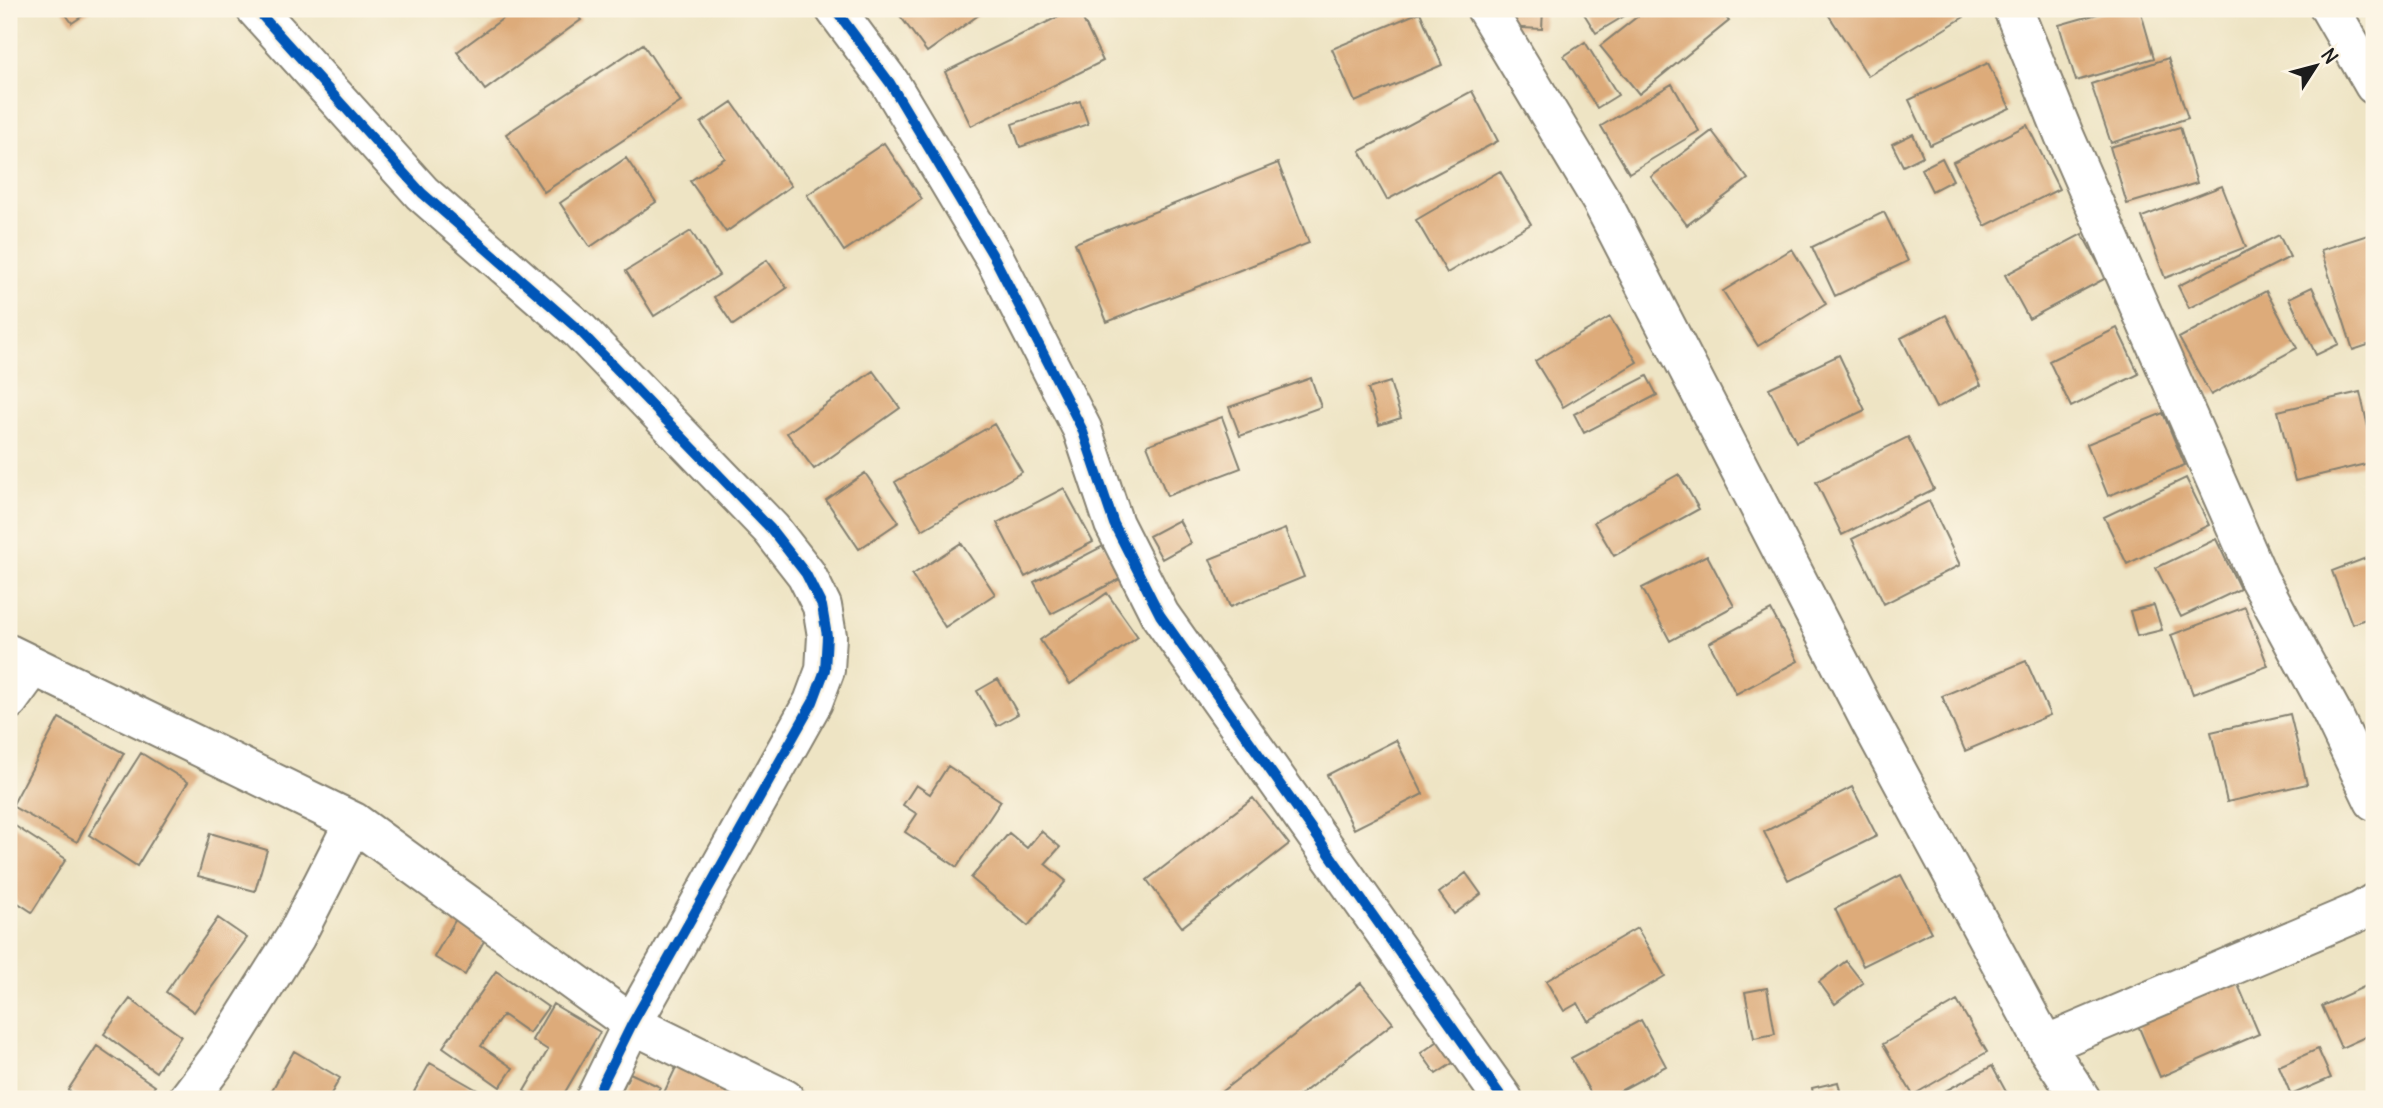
<svg xmlns="http://www.w3.org/2000/svg" width="2383" height="1108" viewBox="0 0 2383 1108" font-family="Delius,sans-serif">
  <rect width="100%" height="100%" fill="#fcf5e5"/>
  <filter id="ink" filterUnits="userSpaceOnUse"><feTurbulence type="fractalNoise" baseFrequency=".0143" numOctaves="2"/><feDisplacementMap in="SourceGraphic" scale="14" xChannelSelector="R" yChannelSelector="G"/><feConvolveMatrix kernelMatrix="1 2 1 2 8 2 1 2 1" color-interpolation-filters="sRGB"/></filter>
  <filter id="wash" filterUnits="userSpaceOnUse"><feTurbulence type="fractalNoise" baseFrequency=".00686" numOctaves="4" result="noise"/><feDisplacementMap in="SourceGraphic" scale="28" xChannelSelector="R" yChannelSelector="G"/><feGaussianBlur stdDeviation="1.57" result="paint"/><feColorMatrix in="noise" values="0 0 0 0 0 0 0 0 0 0 0 0 0 0 0 0 0 1.4 0 .05"/><feComposite in="paint" operator="in"/></filter>
  <g filter="url(#wash)">
    <rect width="100%" height="100%" fill="#eee4c4"/>
    <g id="blocks">
      <path fill="#ddab7a" d="M 62,9 L 93,9 L 72,23 Z
        M 516,9 L 573,9 L 581,20 L 485,90 L 457,52 Z
        M 895,9 L 987,9 L 927,52 Z
        M 1074,9 L 1078,9 L 1103,61 L 971,126 L 945,72 Z
        M 1502,9 L 1543,9 L 1542,29 L 1501,27 Z
        M 1581,9 L 1636,9 L 1596,33 Z
        M 1647,9 L 1719,9 L 1729,21 L 1639,94 L 1600,46 Z
        M 1836,9 L 1959,9 L 1964,17 L 1868,76 L 1828,14 Z
        M 2115,9 L 2140,9 L 2154,58 L 2076,81 L 2059,25 Z
        M 1420,12 L 1442,65 L 1355,102 L 1332,49 Z
        M 1585,42 L 1618,95 L 1597,108 L 1564,56 Z
        M 643,44 L 681,102 L 544,192 L 506,134 Z
        M 2168,58 L 2188,118 L 2111,143 L 2091,84 Z
        M 1988,63 L 2010,108 L 1930,145 L 1909,100 Z
        M 1672,84 L 1699,131 L 1629,173 L 1601,126 Z
        M 1472,91 L 1498,141 L 1387,200 L 1360,151 Z
        M 1080,101 L 1088,124 L 1020,147 L 1012,124 Z
        M 732,102 L 791,186 L 726,232 L 690,181 L 725,158 L 701,123 Z
        M 2027,125 L 2059,189 L 1985,226 L 1953,162 Z
        M 2180,127 L 2197,183 L 2127,204 L 2110,147 Z
        M 1712,131 L 1748,179 L 1687,225 L 1651,177 Z
        M 1913,134 L 1923,156 L 1903,166 L 1892,144 Z
        M 884,143 L 922,199 L 844,251 L 807,195 Z
        M 626,158 L 656,202 L 590,247 L 560,203 Z
        M 1942,158 L 1953,180 L 1932,191 L 1921,169 Z
        M 1278,163 L 1309,243 L 1107,322 L 1075,243 Z
        M 1500,171 L 1531,224 L 1447,273 L 1416,220 Z
        M 2222,186 L 2246,247 L 2165,278 L 2142,217 Z
        M 1884,212 L 1908,261 L 1835,296 L 1812,247 Z
        M 691,231 L 719,275 L 654,316 L 626,271 Z
        M 2374,233 L 2374,343 L 2353,350 L 2321,250 Z
        M 2082,234 L 2106,278 L 2029,319 L 2005,275 Z
        M 2279,235 L 2290,257 L 2189,308 L 2178,286 Z
        M 1792,249 L 1826,304 L 1758,346 L 1723,291 Z
        M 767,260 L 787,288 L 733,325 L 714,297 Z
        M 2312,287 L 2339,344 L 2316,355 L 2289,298 Z
        M 2266,291 L 2297,348 L 2211,395 L 2179,338 Z
        M 1946,315 L 1981,385 L 1936,408 L 1901,338 Z
        M 1610,317 L 1637,362 L 1563,407 L 1535,361 Z
        M 2117,328 L 2139,374 L 2071,407 L 2049,361 Z
        M 1839,355 L 1865,410 L 1796,442 L 1769,388 Z
        M 873,371 L 900,408 L 814,469 L 787,433 Z
        M 1647,376 L 1657,395 L 1584,433 L 1574,414 Z
        M 1311,378 L 1321,407 L 1240,436 L 1229,407 Z
        M 1390,382 L 1401,418 L 1379,425 L 1368,389 Z
        M 2360,392 L 2374,453 L 2374,462 L 2295,481 L 2278,411 Z
        M 2163,413 L 2185,465 L 2108,496 L 2087,444 Z
        M 1222,417 L 1241,468 L 1167,496 L 1147,445 Z
        M 994,424 L 1022,472 L 922,530 L 895,482 Z
        M 1908,437 L 1934,489 L 1842,535 L 1816,482 Z
        M 865,473 L 899,522 L 859,549 L 826,500 Z
        M 1679,474 L 1699,509 L 1614,556 L 1594,522 Z
        M 2186,478 L 2209,525 L 2127,564 L 2104,517 Z
        M 1064,488 L 1093,542 L 1025,577 L 997,523 Z
        M 1929,501 L 1960,565 L 1884,604 L 1852,539 Z
        M 1179,520 L 1191,543 L 1162,559 L 1149,536 Z
        M 1285,529 L 1304,577 L 1230,607 L 1210,559 Z
        M 2216,539 L 2240,589 L 2181,617 L 2156,568 Z
        M 961,543 L 995,594 L 945,627 L 912,575 Z
        M 1105,545 L 1122,578 L 1051,614 L 1034,582 Z
        M 1707,555 L 1734,606 L 1670,641 L 1642,588 Z
        M 2374,555 L 2374,616 L 2352,624 L 2332,571 Z
        M 1107,593 L 1138,637 L 1070,684 L 1040,640 Z
        M 2154,605 L 2162,630 L 2137,636 L 2130,611 Z
        M 2245,607 L 2268,666 L 2193,694 L 2171,635 Z
        M 1771,610 L 1798,661 L 1736,694 L 1709,643 Z
        M 2026,661 L 2050,715 L 1965,751 L 1942,696 Z
        M 998,679 L 1018,714 L 997,726 L 977,691 Z
        M 2290,714 L 2307,784 L 2227,802 L 2211,732 Z
        M 59,718 L 124,753 L 77,842 L 12,806 Z
        M 1396,740 L 1423,794 L 1354,829 L 1327,775 Z
        M 141,753 L 188,782 L 137,866 L 89,835 Z
        M 948,766 L 1001,801 L 957,867 L 905,832 L 917,814 L 903,805 L 916,785 L 930,794 Z
        M 1852,787 L 1877,836 L 1788,880 L 1764,832 Z
        M 1253,798 L 1289,844 L 1182,927 L 1147,880 Z
        M 9,822 L 66,859 L 32,912 L 9,897 Z
        M 1041,831 L 1060,847 L 1045,864 L 1066,881 L 1028,926 L 971,878 L 1009,833 L 1027,848 Z
        M 210,833 L 267,850 L 255,891 L 198,876 Z
        M 1466,873 L 1481,894 L 1454,914 L 1439,893 Z
        M 1901,875 L 1931,932 L 1863,966 L 1835,909 Z
        M 457,917 L 488,934 L 465,975 L 434,957 Z
        M 218,918 L 247,938 L 194,1012 L 166,992 Z
        M 1637,928 L 1665,976 L 1588,1021 L 1578,1003 L 1564,1011 L 1546,981 Z
        M 1846,961 L 1863,983 L 1835,1004 L 1819,982 Z
        M 496,971 L 548,1007 L 529,1033 L 503,1015 L 481,1046 L 513,1068 L 500,1087 L 443,1047 Z
        M 2236,980 L 2259,1034 L 2160,1077 L 2137,1023 Z
        M 1361,983 L 1393,1023 L 1295,1099 L 1212,1099 Z
        M 2368,985 L 2374,999 L 2374,1033 L 2341,1048 L 2322,1006 Z
        M 1767,988 L 1775,1034 L 1754,1038 L 1745,992 Z
        M 130,999 L 181,1036 L 156,1072 L 104,1034 Z
        M 1957,1001 L 1987,1052 L 1913,1095 L 1883,1044 Z
        M 553,1004 L 600,1032 L 561,1099 L 538,1099 L 524,1091 L 548,1050 L 532,1040 Z
        M 1641,1020 L 1666,1066 L 1605,1099 L 1594,1099 L 1571,1058 Z
        M 1450,1033 L 1465,1055 L 1436,1074 L 1421,1053 Z
        M 97,1046 L 155,1086 L 146,1099 L 81,1099 L 68,1090 Z
        M 2318,1049 L 2331,1078 L 2291,1095 L 2279,1066 Z
        M 294,1051 L 340,1078 L 328,1099 L 267,1099 Z
        M 430,1063 L 493,1099 L 410,1099 Z
        M 678,1063 L 758,1099 L 661,1099 Z
        M 1992,1066 L 2010,1099 L 1930,1099 Z
        M 630,1073 L 660,1087 L 654,1099 L 618,1099 Z
        M 1838,1082 L 1842,1099 L 1814,1099 L 1812,1088 Z"/>
    </g>
  </g>
  <g filter="url(#ink)">
    <use href="#blocks" fill-opacity="0" stroke="#858070" stroke-width="2"/>
    <g fill="none" stroke-linecap="round" stroke-linejoin="round">
      <g stroke="#858070" stroke-width="42">
        <path id="minor" d="M 256,9 L 422,193 L 580,331 L 771,529 L 806,574 L 822,606 L 827,636 L 825,670 L 813,702 L 632,1024 L 595,1099
          M 835,9 L 890,83 L 995,259 L 1082,429 L 1114,524 L 1160,615 L 1503,1099
          M 1486,9 L 1602,202 L 1871,723 L 2045,1045 L 2081,1099
          M 2013,9 L 2064,135 L 2259,579 L 2331,711 L 2374,801
          M 2330,9 L 2374,85
          M 9,654 L 354,822 L 632,1024 L 785,1099
          M 9,700 L 33,667
          M 2045,1045 L 2361,911 L 2374,903
          M 188,1099 L 219,1058 L 296,936 L 354,822"/>
      </g>
      <use href="#minor" stroke="#fff" stroke-width="38"/>
      <g stroke="#fcf5e5" stroke-width="15">
        <path id="cycleway" d="M 256,9 L 422,193 L 580,331 L 771,529 L 806,574 L 822,606 L 827,636 L 825,670 L 813,702 L 632,1024 L 595,1099
          M 835,9 L 890,83 L 995,259 L 1082,429 L 1114,524 L 1160,615 L 1503,1099"/>
      </g>
      <use href="#cycleway" stroke="#0057b8" stroke-width="10"/>
    </g>
  </g>
  <rect width="2383" height="1108" fill="none" stroke="#fcf5e5" stroke-width="35"/>
  <g transform="translate(2316 66) rotate(54)" stroke="#fcf5e5" stroke-width="5" paint-order="stroke">
  <path d="M0-5L12 26L0 18L-12 26Z" fill="#1c1c1c"/>
  <text y="-10" font-size="19" font-weight="bold" text-anchor="middle" fill="#1c1c1c">N</text>
  </g>
</svg>
